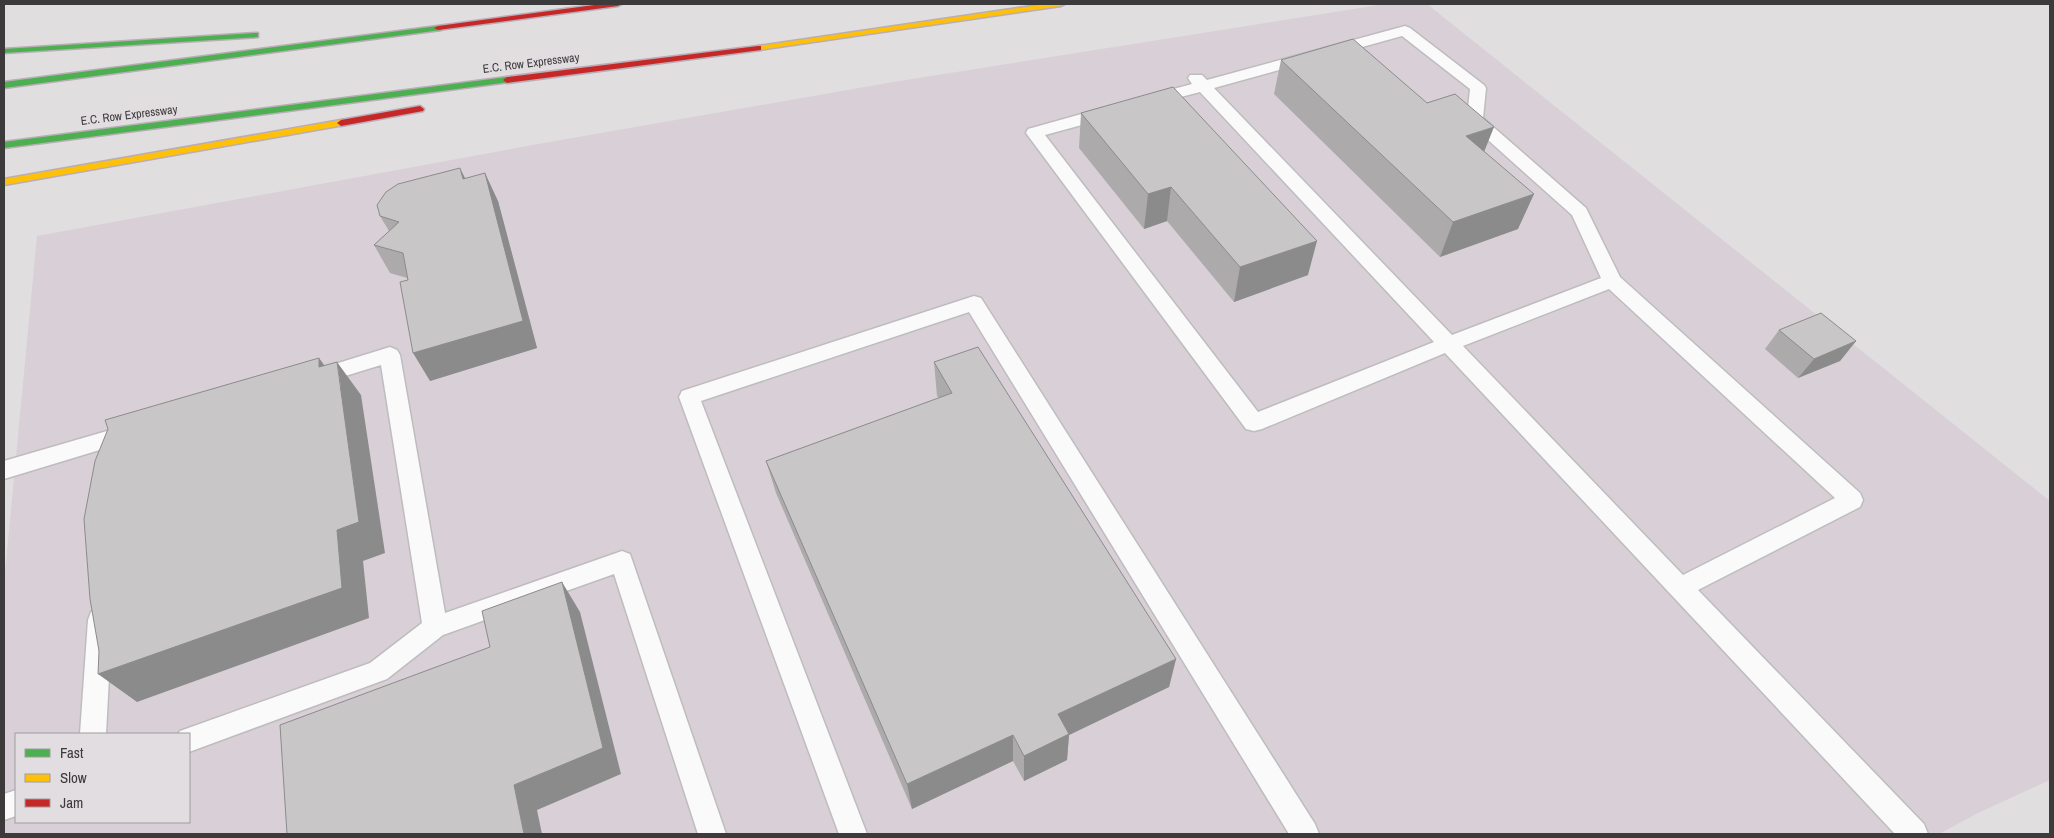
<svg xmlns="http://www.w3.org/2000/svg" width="2054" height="838" viewBox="0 0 2054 838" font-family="'Archivo Narrow',sans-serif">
  <rect width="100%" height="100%" fill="#e1dee0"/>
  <path fill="#d8d0d6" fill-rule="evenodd" d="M 1385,4 L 1427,4 L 2050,501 L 2050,780 L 1978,813 L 1939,834 L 4,834 L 4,583 L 37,236 L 538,144 L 893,82 ZM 16,734 L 189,734 L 189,822 L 16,822 Z"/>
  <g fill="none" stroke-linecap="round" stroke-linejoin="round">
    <g stroke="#bfbcbe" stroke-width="3">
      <path id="lane" d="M 1405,26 L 1410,28 L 1484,85 L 1486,88 L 1483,118 L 1586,208 L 1620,277 L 1860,493 L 1863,500 L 1860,507 L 1698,590 L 1924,824 L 1928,834 L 1895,834 L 1445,353 L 1262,429 L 1254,431 L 1246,429 L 1026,133 L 1028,129 L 1103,108 L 1115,108 L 1117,112 L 1115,116 L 1045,135 L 1258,412 L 1434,342 L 1200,92 L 1150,105 L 1144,103 L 1142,100 L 1144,97 L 1192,84 L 1188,78 L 1190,75 L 1202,75 L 1207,80 ZM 1402,36 L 1470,89 L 1467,119 L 1469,123 L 1572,215 L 1601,278 L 1452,335 L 1214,88 ZM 1609,289 L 1835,498 L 1683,575 L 1463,346 Z
        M 974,296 L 981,298 L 1315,824 L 1319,834 L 1289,834 L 969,312 L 701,401 L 867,834 L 839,834 L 679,397 L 682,391 Z
        M 390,347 L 397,350 L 400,355 L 445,613 L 622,551 L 630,554 L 726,834 L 698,834 L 614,574 L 443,635 L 387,679 L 189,752 L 189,734 L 178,734 L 180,731 L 370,663 L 422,623 L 381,365 L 316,385 L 309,382 L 306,377 L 309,372 Z
        M 131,424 L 139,426 L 142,432 L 139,438 L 4,479 L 4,461 Z
        M 100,609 L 109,612 L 112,620 L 106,734 L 80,734 L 88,620 L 91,612 Z
        M 16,790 L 16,816 L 4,820 L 4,794 Z"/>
    </g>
    <g stroke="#b9adb7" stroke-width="3">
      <path id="fast" d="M 438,26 L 442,28 L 441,30 L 4,88 L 4,82 Z
        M 255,33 L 258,33 L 258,37 L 4,53 L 4,49 Z
        M 507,77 L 510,78 L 510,82 L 4,148 L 4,142 Z"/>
    </g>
    <g stroke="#b9adb7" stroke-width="3">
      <path id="slow" d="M 1046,4 L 1065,4 L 1061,6 L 758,50 L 754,48 L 758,46 Z
        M 341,120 L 344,121 L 344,125 L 4,185 L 4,179 Z"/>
    </g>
    <g stroke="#b9adb7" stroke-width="3">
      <path id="jam" d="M 602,4 L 622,4 L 618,6 L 438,30 L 434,28 L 438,26 Z
        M 758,46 L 761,46 L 761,50 L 507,83 L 503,80 L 507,77 Z
        M 420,106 L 424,109 L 423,111 L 341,126 L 337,123 L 341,120 Z"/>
    </g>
    <use href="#lane" fill="#fafafa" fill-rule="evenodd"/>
    <use href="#fast" fill="#4caf50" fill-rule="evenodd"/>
    <use href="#slow" fill="#ffc107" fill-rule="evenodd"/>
    <use href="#jam" fill="#c62828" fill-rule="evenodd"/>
  </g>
  <path fill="#acaaab" d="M 1281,60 L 1484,152 L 1518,229 L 1440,257 L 1274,94 Z
    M 1081,113 L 1308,275 L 1234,302 L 1167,221 L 1144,229 L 1079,148 Z
    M 465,178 L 498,201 L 537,348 L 430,381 L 407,278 L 390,273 L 374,245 L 389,231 L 380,216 Z
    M 1779,330 L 1856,341 L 1840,361 L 1798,378 L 1765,349 Z
    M 934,362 L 1176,659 L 1169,687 L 1069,735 L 1067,760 L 1024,781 L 1013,761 L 912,809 L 776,493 L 766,461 L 939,398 L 937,396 Z"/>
  <path fill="#8c8b8b" d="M 1494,127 L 1480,162 L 1466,136 Z
    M 460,168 L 474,196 L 463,179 Z
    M 485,173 L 498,201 L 537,348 L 430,381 L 413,353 Z
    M 1171,187 L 1167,221 L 1144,229 L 1148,194 Z
    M 1534,194 L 1518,229 L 1440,257 L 1453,222 Z
    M 1317,241 L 1308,275 L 1234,302 L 1240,267 Z
    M 1856,341 L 1840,361 L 1798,378 L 1814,359 Z
    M 319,358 L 341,388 L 337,362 L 361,395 L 385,553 L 363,561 L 369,618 L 137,702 L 98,674 L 319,367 Z
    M 562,582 L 580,612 L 621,774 L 537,810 L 542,834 L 524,834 L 514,785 Z
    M 1176,659 L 1169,687 L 1069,735 L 1067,760 L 1024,781 L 1024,756 L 1058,714 Z
    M 1013,735 L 1013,761 L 912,809 L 907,784 Z"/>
  <path fill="#c8c6c7" stroke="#8c8b8b" d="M 1353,39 L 1427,103 L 1455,94 L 1494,127 L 1466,136 L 1534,194 L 1453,222 L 1281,60 Z
    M 1173,87 L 1317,241 L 1240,267 L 1171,187 L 1148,194 L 1081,113 Z
    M 460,168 L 463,179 L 485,173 L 523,321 L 413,353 L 400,282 L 408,280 L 403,253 L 374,245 L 399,222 L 380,216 L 377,205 L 386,192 L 398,184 Z
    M 1821,313 L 1856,341 L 1814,359 L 1779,330 Z
    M 978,347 L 1176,659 L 1058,714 L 1069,734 L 1024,756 L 1013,735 L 907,784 L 766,461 L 952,393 L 934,362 Z
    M 319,358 L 319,367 L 337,362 L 359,522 L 337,530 L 342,588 L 98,674 L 99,651 L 90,599 L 84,519 L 95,461 L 108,429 L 105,420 Z
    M 562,582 L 603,748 L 514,785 L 524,834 L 287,834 L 280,725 L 490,647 L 482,611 Z"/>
  <g text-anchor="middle" stroke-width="4.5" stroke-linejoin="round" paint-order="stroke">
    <g font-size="12" fill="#3c3a3b" stroke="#e2dde1">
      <text transform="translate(531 63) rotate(-7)" y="4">E.C. Row Expressway</text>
      <text transform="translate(129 115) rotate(-7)" y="4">E.C. Row Expressway</text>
    </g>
  </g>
  <rect width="2054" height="838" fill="none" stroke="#3c3a3b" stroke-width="10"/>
  <rect x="15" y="733" width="175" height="90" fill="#e2dde1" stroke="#a09c9f"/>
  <rect x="25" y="749" width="25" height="8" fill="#4caf50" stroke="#a09c9f"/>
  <text x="60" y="758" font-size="15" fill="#3c3a3b">Fast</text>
  <rect x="25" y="774" width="25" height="8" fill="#ffc107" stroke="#a09c9f"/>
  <text x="60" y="783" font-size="15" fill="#3c3a3b">Slow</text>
  <rect x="25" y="799" width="25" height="8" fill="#c62828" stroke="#a09c9f"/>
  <text x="60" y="808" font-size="15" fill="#3c3a3b">Jam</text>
</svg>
